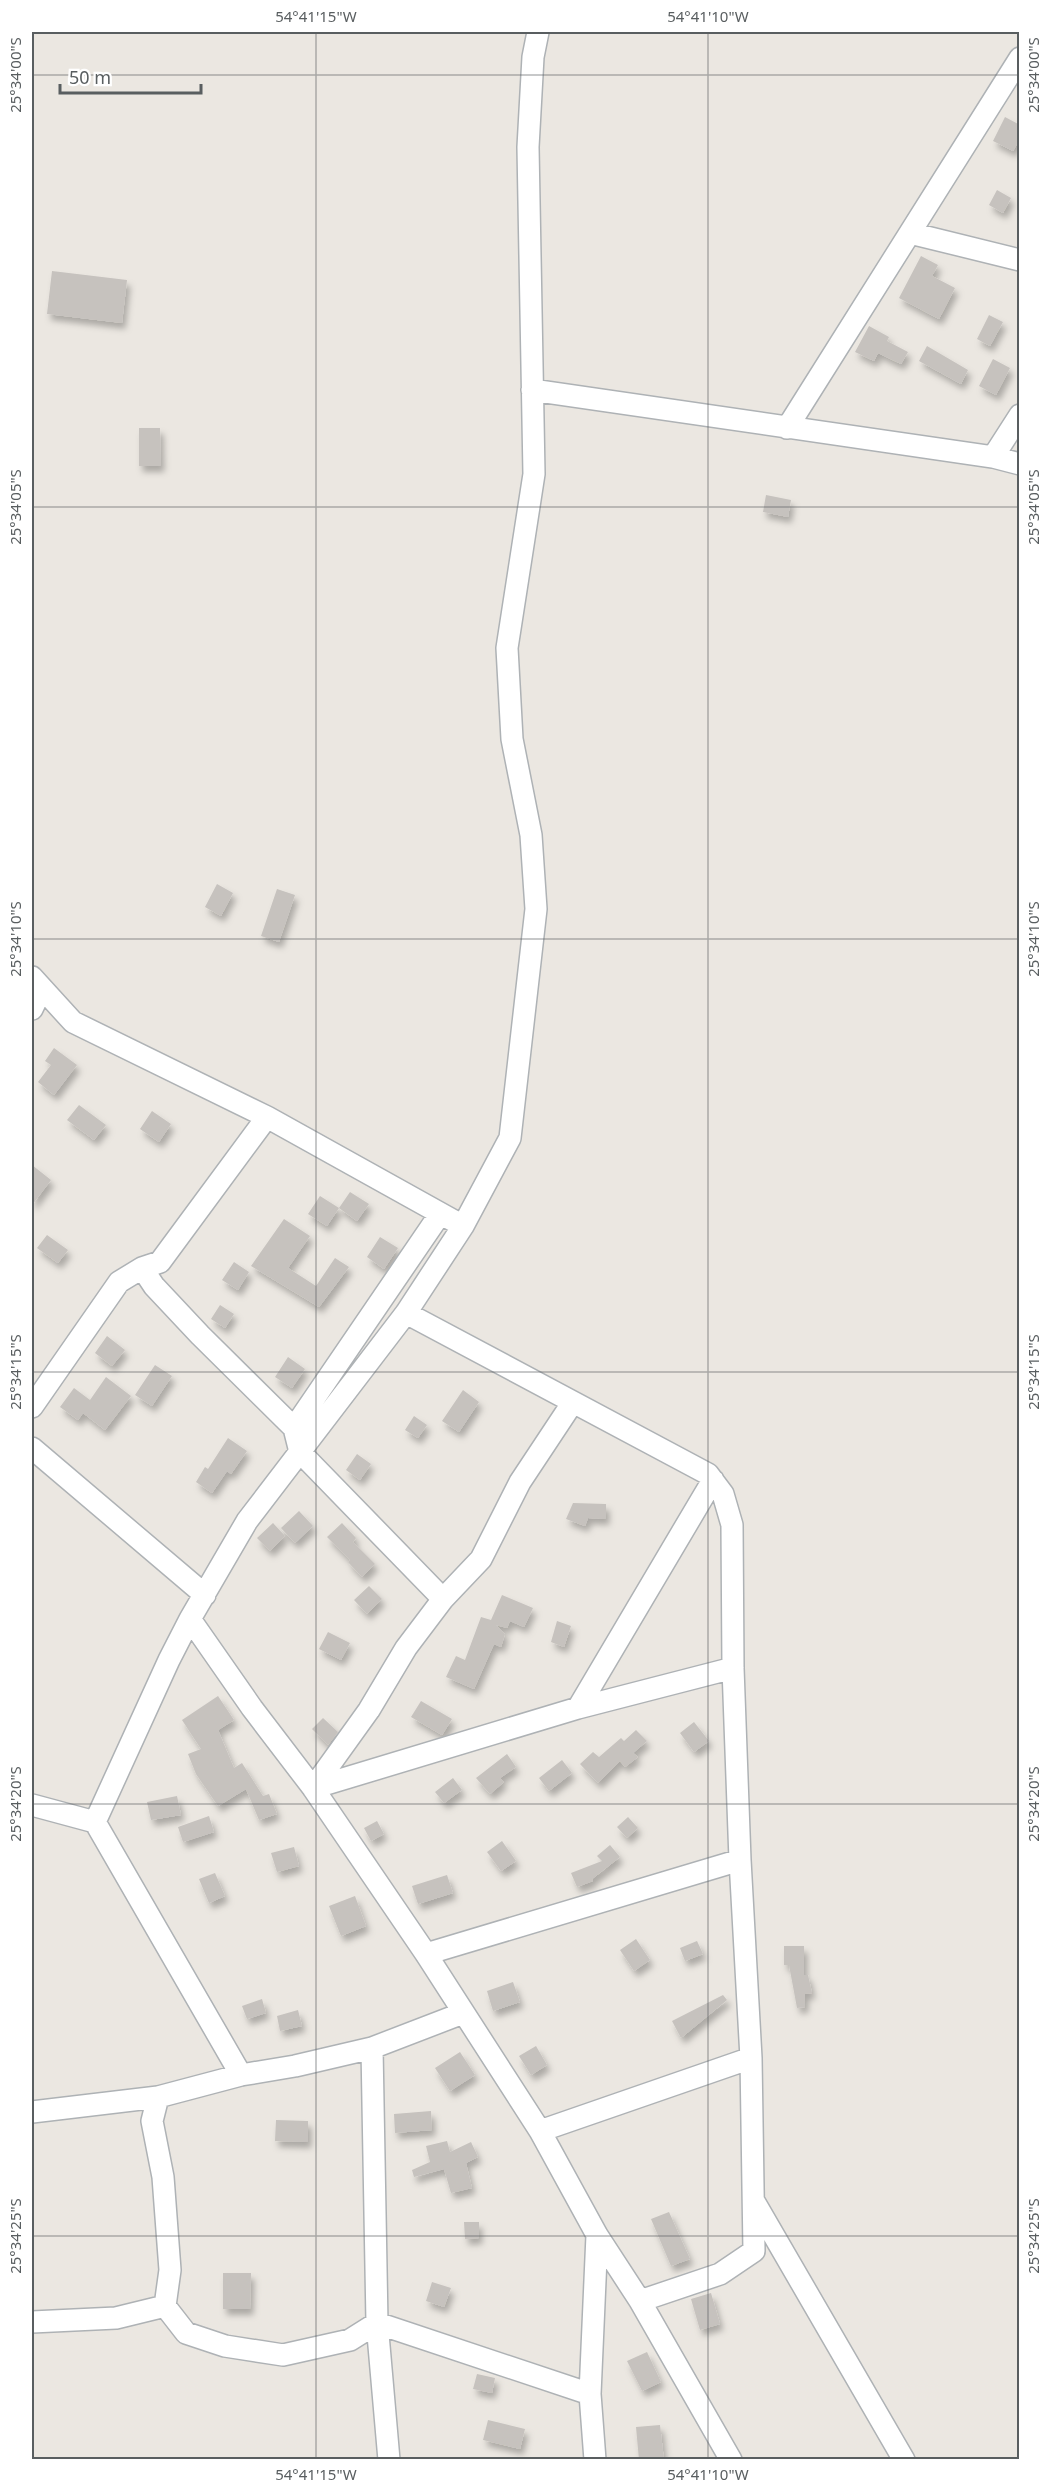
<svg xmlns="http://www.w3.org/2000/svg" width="1051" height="2491" viewBox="0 0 1051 2491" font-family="'Noto Sans',sans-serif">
  <defs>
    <filter id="shadow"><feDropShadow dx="3.5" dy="6" stdDeviation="3" flood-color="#0004"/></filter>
  </defs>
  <rect width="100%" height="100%" fill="#ebe7e1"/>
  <path fill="#c6c2be" filter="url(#shadow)" d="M 1005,117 L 1020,125 L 1020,139 L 1013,151 L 993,141 Z
    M 997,190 L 1011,198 L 1003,213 L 989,205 Z
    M 921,256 L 938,265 L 932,276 L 955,288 L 939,319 L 899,298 Z
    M 52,271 L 127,280 L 122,323 L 47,314 Z
    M 989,315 L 1003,322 L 990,346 L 977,339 Z
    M 869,326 L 889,337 L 887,341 L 908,352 L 901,364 L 878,353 L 874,361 L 855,352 Z
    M 927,346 L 968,370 L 961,384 L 919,361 Z
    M 993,359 L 1010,368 L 996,395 L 979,386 Z
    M 139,428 L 160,428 L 161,466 L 139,466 Z
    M 766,495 L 791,500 L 788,517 L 763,512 Z
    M 217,884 L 233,893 L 221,916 L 205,907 Z
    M 277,889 L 295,895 L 279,942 L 261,936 Z
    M 54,1048 L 77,1065 L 54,1095 L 38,1082 L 51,1065 L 45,1061 Z
    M 79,1105 L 106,1125 L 94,1140 L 67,1120 Z
    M 152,1111 L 171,1124 L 159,1142 L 140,1129 Z
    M 32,1165 L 51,1180 L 32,1205 Z
    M 350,1192 L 369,1204 L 357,1221 L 339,1208 Z
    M 320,1196 L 339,1208 L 327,1226 L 308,1214 Z
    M 284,1219 L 310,1236 L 288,1268 L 316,1286 L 335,1258 L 349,1267 L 319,1307 L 251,1266 Z
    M 47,1235 L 68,1250 L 58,1263 L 37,1248 Z
    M 380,1237 L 398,1248 L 384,1269 L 367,1257 Z
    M 234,1262 L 249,1272 L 238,1290 L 222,1280 Z
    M 220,1305 L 234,1314 L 225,1328 L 211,1319 Z
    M 107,1336 L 125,1350 L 112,1366 L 95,1353 Z
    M 288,1357 L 305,1369 L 292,1388 L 275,1377 Z
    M 155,1365 L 172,1376 L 152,1406 L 135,1395 Z
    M 106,1377 L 131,1396 L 105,1430 L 83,1413 L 78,1420 L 60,1407 L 74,1388 L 90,1400 Z
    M 463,1390 L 479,1402 L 459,1432 L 442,1421 Z
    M 414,1416 L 427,1425 L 418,1438 L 405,1430 Z
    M 228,1438 L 247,1451 L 231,1474 L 227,1471 L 212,1493 L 196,1482 L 205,1467 L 208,1469 Z
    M 357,1454 L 371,1464 L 360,1480 L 346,1470 Z
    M 573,1503 L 606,1504 L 606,1519 L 588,1518 L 585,1526 L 566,1519 Z
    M 299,1511 L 313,1526 L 295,1543 L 281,1528 Z
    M 273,1523 L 285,1536 L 270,1551 L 257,1538 Z
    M 342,1523 L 356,1538 L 353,1542 L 375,1564 L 362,1577 L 348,1562 L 350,1560 L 327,1537 Z
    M 369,1586 L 382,1599 L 367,1614 L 354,1600 Z
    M 502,1595 L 533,1608 L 524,1627 L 510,1621 L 507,1628 L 496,1625 L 505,1634 L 501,1647 L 494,1644 L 474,1689 L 446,1677 L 456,1656 L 465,1660 L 481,1617 L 491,1620 Z
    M 557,1621 L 571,1626 L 564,1647 L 551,1642 Z
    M 328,1632 L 350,1643 L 341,1660 L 319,1649 Z
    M 218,1696 L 234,1720 L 218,1730 L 234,1768 L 242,1763 L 263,1796 L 269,1794 L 277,1814 L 259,1820 L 246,1789 L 218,1806 L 196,1774 L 188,1754 L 201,1749 L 182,1720 Z
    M 421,1701 L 452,1719 L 442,1735 L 411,1717 Z
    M 323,1718 L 338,1732 L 328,1745 L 312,1729 Z
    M 694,1722 L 709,1741 L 694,1752 L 680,1733 Z
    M 636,1730 L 647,1741 L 633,1753 L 638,1757 L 625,1767 L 620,1761 L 598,1783 L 580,1764 L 593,1752 L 599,1757 L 621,1738 L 624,1741 Z
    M 507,1754 L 516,1767 L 500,1778 L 504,1782 L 490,1794 L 476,1778 Z
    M 562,1760 L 572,1773 L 549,1791 L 539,1778 Z
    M 453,1778 L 462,1790 L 444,1803 L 435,1792 Z
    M 177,1796 L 181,1815 L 151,1820 L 147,1802 Z
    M 209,1816 L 214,1832 L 183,1842 L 178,1827 Z
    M 628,1817 L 638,1828 L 627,1838 L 617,1827 Z
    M 377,1821 L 384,1834 L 371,1841 L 364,1828 Z
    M 502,1841 L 516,1861 L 501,1871 L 487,1852 Z
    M 610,1845 L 620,1857 L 592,1879 L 593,1881 L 577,1887 L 571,1873 L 602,1861 L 597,1856 Z
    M 294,1847 L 299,1866 L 277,1872 L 271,1853 Z
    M 215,1873 L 225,1896 L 209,1903 L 199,1879 Z
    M 447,1875 L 453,1893 L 418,1904 L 412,1886 Z
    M 355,1896 L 366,1926 L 341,1936 L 329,1906 Z
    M 636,1939 L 650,1960 L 634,1971 L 620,1950 Z
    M 697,1941 L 703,1954 L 685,1961 L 680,1948 Z
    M 784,1946 L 804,1946 L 804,1975 L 808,1975 L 812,1993 L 805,1994 L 805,2007 L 797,2008 L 789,1965 L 784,1965 Z
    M 513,1982 L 520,2002 L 493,2011 L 487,1991 Z
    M 723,1995 L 727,2000 L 681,2038 L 672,2021 Z
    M 262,1999 L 266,2013 L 247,2019 L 242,2006 Z
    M 298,2010 L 302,2026 L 280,2031 L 277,2016 Z
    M 536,2046 L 547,2065 L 531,2075 L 519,2056 Z
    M 460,2052 L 475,2075 L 450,2091 L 435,2068 Z
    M 431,2111 L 432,2130 L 395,2133 L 394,2114 Z
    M 276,2120 L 308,2121 L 308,2142 L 275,2141 Z
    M 447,2141 L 450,2152 L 471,2142 L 478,2157 L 466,2163 L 472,2188 L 451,2193 L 444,2169 L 414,2177 L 412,2170 L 430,2162 L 426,2146 Z
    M 669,2212 L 690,2259 L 671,2266 L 651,2219 Z
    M 464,2222 L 479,2222 L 479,2238 L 465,2239 Z
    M 223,2273 L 251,2273 L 250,2309 L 223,2309 Z
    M 432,2282 L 451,2288 L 444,2307 L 426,2301 Z
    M 711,2293 L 720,2324 L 700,2330 L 691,2299 Z
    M 647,2352 L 661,2382 L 642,2391 L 627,2361 Z
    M 477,2374 L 495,2378 L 492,2393 L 473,2389 Z
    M 488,2420 L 525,2429 L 520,2449 L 483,2440 Z
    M 660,2425 L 664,2460 L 639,2460 L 636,2427 Z"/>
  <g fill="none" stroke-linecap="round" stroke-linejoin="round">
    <g stroke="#aeb2b5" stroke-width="24">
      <path id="minor" d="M 538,32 L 533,57 L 528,147 L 534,474 L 507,648 L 512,739 L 531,835 L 536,909 L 510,1138 L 463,1226 L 406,1313 L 247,1521 L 190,1619 L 252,1708 L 313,1788 L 426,1954 L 540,2131 L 597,2235 L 640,2301 L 731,2460
        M 910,233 L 1020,260
        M 532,390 L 993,457 L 1020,464
        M 787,428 L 1020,58
        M 993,457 L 1020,415
        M 32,977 L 73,1022 L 267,1117 L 463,1226
        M 32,1009 L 42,988
        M 142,1268 L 154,1286 L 200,1335 L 294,1428 L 300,1452 L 443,1599
        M 406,1313 L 708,1474 L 723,1494 L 732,1525 L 733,1668 L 740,1860 L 751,2058 L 754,2251 L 720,2274 L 640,2301
        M 32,1407 L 119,1282 L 142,1268 L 160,1262 L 267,1117
        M 294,1428 L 440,1214
        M 32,1448 L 205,1595
        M 578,1708 L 713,1480
        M 313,1788 L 369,1710 L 406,1648 L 443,1599 L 481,1559 L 520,1482 L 573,1402
        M 313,1788 L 578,1708 L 733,1668
        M 32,1805 L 95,1822 L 241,2075
        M 95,1822 L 169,1660 L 190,1619
        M 426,1954 L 740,1860
        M 372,2048 L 377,2323 L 389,2460
        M 32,2112 L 158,2097 L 241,2075 L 295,2066 L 372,2048 L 463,2013
        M 540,2131 L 751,2058
        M 755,2203 L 904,2460
        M 165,2306 L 186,2333 L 225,2346 L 283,2355 L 350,2340 L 377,2323 L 590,2394
        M 32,2322 L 116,2318 L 165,2306 L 170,2270 L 163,2177 L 152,2121 L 158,2097
        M 595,2460 L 590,2394 L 597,2235"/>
    </g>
    <use href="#minor" stroke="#fff" stroke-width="21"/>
  </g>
  <path fill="none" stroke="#595e60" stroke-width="1.5" stroke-opacity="0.45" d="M 316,32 L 316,2460M 708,32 L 708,2460M 32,75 L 1020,75M 32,507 L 1020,507M 32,939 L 1020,939M 32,1372 L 1020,1372M 32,1804 L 1020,1804M 32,2236 L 1020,2236"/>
  <rect width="1051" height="2491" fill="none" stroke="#ffffff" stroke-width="66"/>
  <path d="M60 84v9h141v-9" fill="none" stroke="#595e60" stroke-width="3"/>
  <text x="69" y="84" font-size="18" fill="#595e60" stroke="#ffffff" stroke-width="4.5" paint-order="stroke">50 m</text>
  <rect x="33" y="33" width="985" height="2425" fill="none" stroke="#595e60" stroke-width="2"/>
  <g font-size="15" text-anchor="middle" fill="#595e60">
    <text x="316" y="22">54°41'15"W</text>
    <text x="708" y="22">54°41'10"W</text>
    <text transform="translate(16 75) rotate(-90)" y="5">25°34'00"S</text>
    <text transform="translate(1034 75) rotate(-90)" y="5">25°34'00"S</text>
    <text transform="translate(16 507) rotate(-90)" y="5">25°34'05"S</text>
    <text transform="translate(1034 507) rotate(-90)" y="5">25°34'05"S</text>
    <text transform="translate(16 939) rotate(-90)" y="5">25°34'10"S</text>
    <text transform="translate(1034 939) rotate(-90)" y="5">25°34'10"S</text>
    <text transform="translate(16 1372) rotate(-90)" y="5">25°34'15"S</text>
    <text transform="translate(1034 1372) rotate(-90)" y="5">25°34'15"S</text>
    <text transform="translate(16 1804) rotate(-90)" y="5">25°34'20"S</text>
    <text transform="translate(1034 1804) rotate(-90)" y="5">25°34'20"S</text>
    <text transform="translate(16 2236) rotate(-90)" y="5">25°34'25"S</text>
    <text transform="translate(1034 2236) rotate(-90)" y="5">25°34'25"S</text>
    <text x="316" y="2480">54°41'15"W</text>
    <text x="708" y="2480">54°41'10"W</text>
  </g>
</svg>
